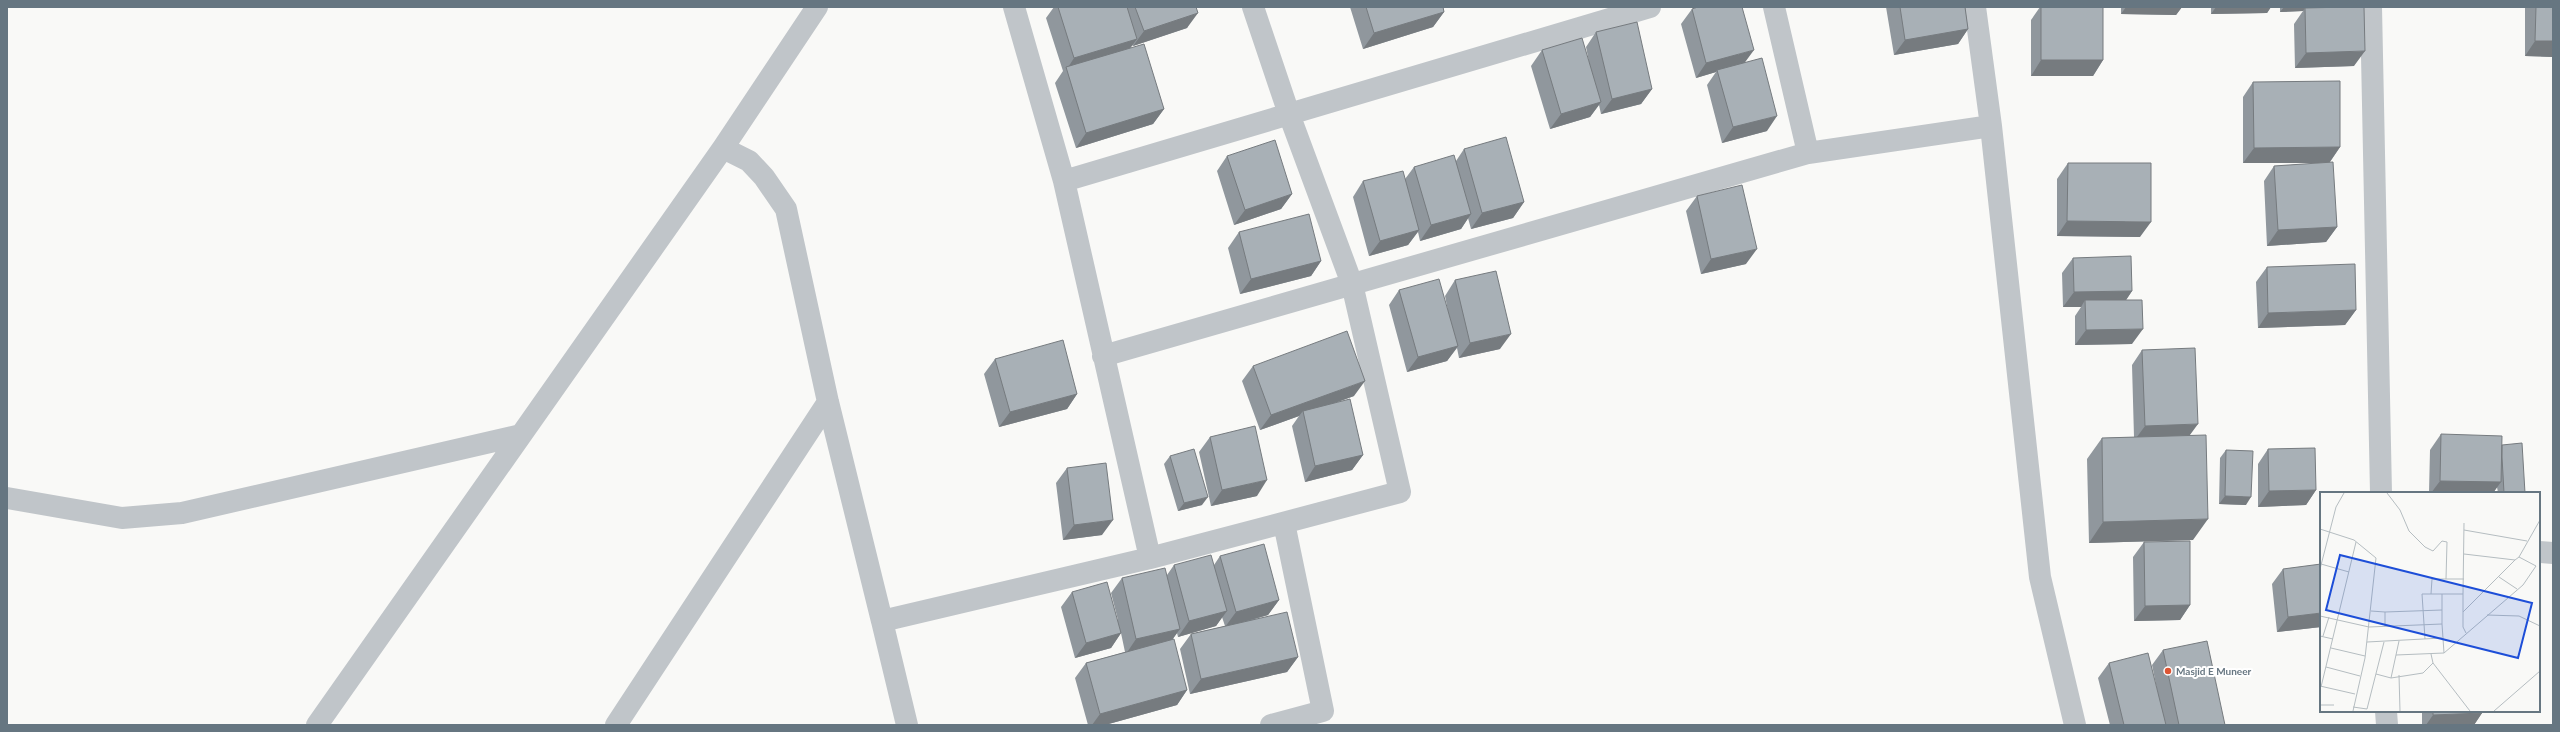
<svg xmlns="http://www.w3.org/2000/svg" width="2560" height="732" viewBox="0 0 2560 732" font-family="Lato,sans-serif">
  <rect width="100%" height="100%" fill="#f9f9f7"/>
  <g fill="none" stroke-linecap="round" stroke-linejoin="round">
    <path stroke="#c0c5c9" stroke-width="22" d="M 1014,7 L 1064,181
      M 1975,7 L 1991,126 L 2040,577 L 2075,725
      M 2371,7 L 2381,493
      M 723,148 L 749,161 L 764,177 L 786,209 L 828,402 L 882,621
      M 1808,153 L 1991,126
      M 1103,356 L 1808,153 L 1774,7
      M 7,498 L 122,518 L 182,513 L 521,435
      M 2539,552 L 2553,553
      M 1150,558 L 1400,492 L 1352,284 L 1289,114 L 1253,7
      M 2386,711 L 2387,725
      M 317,725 L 723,148 L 817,7
      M 616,725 L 828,402
      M 907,725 L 882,621 L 1150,558 L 1064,181 L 1650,7
      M 1271,725 L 1323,711 L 1284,523"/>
  </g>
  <path fill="#90979d" d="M 1054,7 L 1196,7 L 1187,28 L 1133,46 L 1132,45 L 1130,48 L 1164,109 L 1153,124 L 1076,148 L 1055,83 L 1063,71 L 1046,18 Z
    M 1350,7 L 1443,7 L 1444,12 L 1433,27 L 1363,49 Z
    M 1886,7 L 1965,7 L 1968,29 L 1958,44 L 1894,55 Z
    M 2037,7 L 2103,7 L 2103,60 L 2093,76 L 2031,76 L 2031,20 L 2040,7 Z
    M 2121,7 L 2182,7 L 2176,15 L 2121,14 Z
    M 2211,7 L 2271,7 L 2267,13 L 2211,14 Z
    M 2280,7 L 2339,7 L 2354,66 L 2295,68 L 2294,24 L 2303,11 L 2280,12 Z
    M 2525,7 L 2553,7 L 2553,57 L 2525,56 Z
    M 1692,9 L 1745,62 L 1767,131 L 1722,143 L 1707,85 L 1716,72 L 1696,78 L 1681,24 Z
    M 1596,32 L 1652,89 L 1641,104 L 1601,114 L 1599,105 L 1590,117 L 1550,129 L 1531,66 L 1542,50 L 1589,62 L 1586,47 Z
    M 2253,82 L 2340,147 L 2330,162 L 2337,227 L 2326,242 L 2267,246 L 2264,181 L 2274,166 L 2324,163 L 2243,163 L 2243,97 Z
    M 1464,149 L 1524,202 L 1513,218 L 1471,229 L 1468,218 L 1461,229 L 1420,241 L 1418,232 L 1408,245 L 1369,256 L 1353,197 L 1363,181 L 1405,179 L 1414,167 L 1456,161 Z
    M 1227,156 L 1292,194 L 1281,209 L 1234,225 L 1217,171 Z
    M 2068,163 L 2140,237 L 2057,236 L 2057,179 Z
    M 1697,196 L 1746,264 L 1701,274 L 1686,211 Z
    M 1239,232 L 1321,261 L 1311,276 L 1240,294 L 1228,248 Z
    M 2073,258 L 2132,291 L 2126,300 L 2132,344 L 2075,345 L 2075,316 L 2081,307 L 2063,307 L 2062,273 Z
    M 2267,267 L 2356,310 L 2345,325 L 2258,328 L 2256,282 Z
    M 1455,280 L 1500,349 L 1459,358 L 1457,348 L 1447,361 L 1407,372 L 1389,305 L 1399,290 L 1448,311 L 1445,296 Z
    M 2142,350 L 2189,435 L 2193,540 L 2089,543 L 2087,459 L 2102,438 L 2134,437 L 2132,365 Z
    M 995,359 L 1077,394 L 1067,409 L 999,427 L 984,374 Z
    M 1253,366 L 1354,396 L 1335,403 L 1363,455 L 1352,470 L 1305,482 L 1292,426 L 1299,416 L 1260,430 L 1242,381 Z
    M 2441,434 L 2502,445 L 2525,493 L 2498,493 L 2497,487 L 2493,493 L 2429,493 L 2430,450 Z
    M 1210,437 L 1257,496 L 1211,506 L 1199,452 Z
    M 2268,449 L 2316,490 L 2306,505 L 2258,507 L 2258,464 Z
    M 2226,450 L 2246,505 L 2219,504 L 2220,458 Z
    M 1170,456 L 1202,505 L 1178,511 L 1164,464 Z
    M 1067,468 L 1102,535 L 1063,540 L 1056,483 Z
    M 2144,542 L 2190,605 L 2180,620 L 2134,621 L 2133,557 Z
    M 1220,556 L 1279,600 L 1268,615 L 1255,619 L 1298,657 L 1287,672 L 1190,694 L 1180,649 L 1191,634 L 1225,626 L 1222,617 L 1216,626 L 1178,637 L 1177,633 L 1172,640 L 1187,690 L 1177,705 L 1105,725 L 1088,725 L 1075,678 L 1086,663 L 1125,652 L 1121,633 L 1111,648 L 1075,658 L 1061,607 L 1072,592 L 1118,620 L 1111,593 L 1122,578 L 1167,575 L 1174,565 L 1214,565 Z
    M 2283,569 L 2321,627 L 2277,632 L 2272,584 Z
    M 2163,650 L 2225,725 L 2110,725 L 2098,678 L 2109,663 L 2158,694 L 2152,665 Z
    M 2422,711 L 2482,711 L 2482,713 L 2474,725 L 2422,725 Z"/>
  <path fill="#767b7f" d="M 2126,7 L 2182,7 L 2176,15 L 2121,14 Z
    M 2216,7 L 2271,7 L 2267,13 L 2211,14 Z
    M 2284,7 L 2339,7 L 2305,8 L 2303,11 L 2280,12 Z
    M 1444,12 L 1433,27 L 1363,49 L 1374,33 Z
    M 1198,13 L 1187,28 L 1133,46 L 1144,31 Z
    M 1968,29 L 1958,44 L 1894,55 L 1905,40 Z
    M 1137,39 L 1126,54 L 1067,69 L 1074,58 Z
    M 2535,41 L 2553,41 L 2553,57 L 2525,56 Z
    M 1754,50 L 1743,65 L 1717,70 L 1716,72 L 1696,78 L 1706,63 Z
    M 2365,51 L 2354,66 L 2295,68 L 2306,53 Z
    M 2041,60 L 2103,60 L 2093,76 L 2031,76 Z
    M 1652,89 L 1641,104 L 1601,114 L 1612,99 Z
    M 1601,102 L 1590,117 L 1550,129 L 1561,114 Z
    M 1164,109 L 1153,124 L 1076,148 L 1086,133 Z
    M 1777,116 L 1767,131 L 1722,143 L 1733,127 Z
    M 2340,147 L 2329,163 L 2243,163 L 2254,148 Z
    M 1292,194 L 1281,209 L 1234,225 L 1245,210 Z
    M 1524,202 L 1513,218 L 1471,229 L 1482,213 Z
    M 1471,214 L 1461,229 L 1420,241 L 1431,225 Z
    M 2067,221 L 2151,222 L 2140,237 L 2057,236 Z
    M 2337,227 L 2326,242 L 2267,246 L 2278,230 Z
    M 1419,230 L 1408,245 L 1369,256 L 1380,241 Z
    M 1757,249 L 1746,264 L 1701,274 L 1711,259 Z
    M 1321,261 L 1311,276 L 1240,294 L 1251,279 Z
    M 2132,291 L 2122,306 L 2085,300 L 2081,307 L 2063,307 L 2074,292 Z
    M 2356,310 L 2345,325 L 2258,328 L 2268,313 Z
    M 2143,329 L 2132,344 L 2075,345 L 2086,330 Z
    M 1511,334 L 1500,349 L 1459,358 L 1470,343 Z
    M 1458,346 L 1447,361 L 1407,372 L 1418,357 Z
    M 1365,381 L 1354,396 L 1304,414 L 1303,411 L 1299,416 L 1260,430 L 1271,415 Z
    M 1077,394 L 1067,409 L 999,427 L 1010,412 Z
    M 2198,424 L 2187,439 L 2134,441 L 2145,426 Z
    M 1363,455 L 1352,470 L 1305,482 L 1315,466 Z
    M 1267,480 L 1257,496 L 1211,506 L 1222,490 Z
    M 2440,481 L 2501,482 L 2493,493 L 2431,493 Z
    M 2316,490 L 2306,505 L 2258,507 L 2269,491 Z
    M 2225,496 L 2251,497 L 2246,505 L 2219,504 Z
    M 1208,497 L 1202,505 L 1178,511 L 1184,503 Z
    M 2208,519 L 2193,540 L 2089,543 L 2103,522 Z
    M 1113,520 L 1102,535 L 1063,540 L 1074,525 Z
    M 1279,600 L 1268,615 L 1225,627 L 1236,612 Z
    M 2190,605 L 2180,620 L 2134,621 L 2145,606 Z
    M 1227,611 L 1216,626 L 1178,637 L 1189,621 Z
    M 2321,613 L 2321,627 L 2277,632 L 2288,617 Z
    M 1180,629 L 1169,644 L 1126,654 L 1136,639 Z
    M 1121,633 L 1111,648 L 1075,658 L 1086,643 Z
    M 1298,657 L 1287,672 L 1190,694 L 1201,679 Z
    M 1187,690 L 1177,705 L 1105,725 L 1092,725 L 1100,714 Z
    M 2482,713 L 2474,725 L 2426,725 L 2433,715 Z"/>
  <path fill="#a8b0b6" stroke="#767b7f" d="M 1058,7 L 1127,7 L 1137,39 L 1074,58 Z
    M 1135,7 L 1196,7 L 1198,13 L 1144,31 Z
    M 1366,7 L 1443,7 L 1444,12 L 1374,33 Z
    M 1698,7 L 1742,7 L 1754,50 L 1706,63 L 1692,9 Z
    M 1900,7 L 1965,7 L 1968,29 L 1905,40 Z
    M 2041,7 L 2103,7 L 2103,60 L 2041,60 Z
    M 2347,7 L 2364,7 L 2365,51 L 2306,53 L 2305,8 Z
    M 2536,7 L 2553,7 L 2553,41 L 2535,41 Z
    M 1637,22 L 1652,89 L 1612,99 L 1596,32 Z
    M 1582,38 L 1601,102 L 1561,114 L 1542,50 Z
    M 1144,44 L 1164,109 L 1086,133 L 1066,67 Z
    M 1762,58 L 1777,116 L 1733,127 L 1717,70 Z
    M 2340,81 L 2340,147 L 2254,148 L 2253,82 Z
    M 1506,137 L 1524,202 L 1482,213 L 1464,149 Z
    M 1275,140 L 1292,194 L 1245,210 L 1227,156 Z
    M 1454,155 L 1471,214 L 1431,225 L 1414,167 Z
    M 2333,162 L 2337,227 L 2278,230 L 2274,166 Z
    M 2068,163 L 2151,163 L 2151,222 L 2067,221 Z
    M 1403,171 L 1419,230 L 1380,241 L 1363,181 Z
    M 1742,185 L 1757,249 L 1711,259 L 1697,196 Z
    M 1309,214 L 1321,261 L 1251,279 L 1239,232 Z
    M 2131,256 L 2132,291 L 2074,292 L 2073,258 Z
    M 2355,264 L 2356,310 L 2268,313 L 2267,267 Z
    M 1496,271 L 1511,334 L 1470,343 L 1455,280 Z
    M 1439,279 L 1458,346 L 1418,357 L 1399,290 Z
    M 2085,300 L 2142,300 L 2143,329 L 2086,330 Z
    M 1347,331 L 1365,381 L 1271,415 L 1253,366 Z
    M 1063,340 L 1077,394 L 1010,412 L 995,359 Z
    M 2195,348 L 2198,424 L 2145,426 L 2142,350 Z
    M 1350,399 L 1363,455 L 1315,466 L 1303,411 Z
    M 1255,426 L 1267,480 L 1222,490 L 1210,437 Z
    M 2441,434 L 2502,436 L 2501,482 L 2440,481 Z
    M 2206,435 L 2208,519 L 2103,522 L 2102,438 Z
    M 2522,443 L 2525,493 L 2504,493 L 2502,457 L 2502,445 Z
    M 2315,448 L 2316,490 L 2269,491 L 2268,449 Z
    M 1194,449 L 1208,497 L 1184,503 L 1170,456 Z
    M 2226,450 L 2253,451 L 2251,497 L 2225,496 Z
    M 1106,463 L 1113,520 L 1074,525 L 1067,468 Z
    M 2190,541 L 2190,605 L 2145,606 L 2144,542 Z
    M 1264,544 L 1279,600 L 1236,612 L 1220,556 Z
    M 1211,555 L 1227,611 L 1189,621 L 1174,565 Z
    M 2321,564 L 2321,613 L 2288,617 L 2283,569 Z
    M 1165,568 L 1180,629 L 1136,639 L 1122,578 Z
    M 1107,582 L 1121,633 L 1086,643 L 1072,592 Z
    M 1287,612 L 1298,657 L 1201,679 L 1191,634 Z
    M 1174,639 L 1187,690 L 1100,714 L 1086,663 Z
    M 2207,641 L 2225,725 L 2179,725 L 2163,650 Z
    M 2148,653 L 2166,725 L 2124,725 L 2109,663 Z
    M 2433,711 L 2482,711 L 2482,713 L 2433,715 Z"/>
  <circle fill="#dd5433" stroke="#fff" stroke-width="1.5" cx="2168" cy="671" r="4"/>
  <g text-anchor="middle" stroke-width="4" stroke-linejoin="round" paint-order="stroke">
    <g font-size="10" font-weight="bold" fill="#667681" stroke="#fff" text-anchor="start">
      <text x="2176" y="675">Masjid E Muneer</text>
    </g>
  </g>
  <g transform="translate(2320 492)">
    <rect width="220" height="220" fill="#f9f9f7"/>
    <path fill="none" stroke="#b5bdc1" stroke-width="1" d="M 67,1 L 80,18 L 89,39 L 105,55 L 113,59 L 122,49 L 127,50 L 126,87M 0,37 L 34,48 L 56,66 L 45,166 L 33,219M 144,38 L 207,49M 199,65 L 220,28M 1,72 L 29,80M 0,77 L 16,15 L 24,1M 179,85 L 197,97M 111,102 L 112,87 L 144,87M 143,102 L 143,135 L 146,141M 51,119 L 65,120M 143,120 L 195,68 L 144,62M 167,123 L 199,124 L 220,134M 0,124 L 49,135 L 122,132 L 122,102 L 143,102 L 144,31M 65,135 L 65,120 L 122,118M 0,144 L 13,147M 3,144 L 9,125M 105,147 L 102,102 L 122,102M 47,150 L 122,146M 11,156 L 45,164M 124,161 L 203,93 L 216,74 L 199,65 L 195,68M 76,163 L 124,161 L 122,132M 113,171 L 150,219M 6,175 L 40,184M 56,182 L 71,186 L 103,181 L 113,171 L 111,162M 79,183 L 80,219M 71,186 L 79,149M 0,194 L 35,202M 1,195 L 36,50M 0,213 L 14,213M 33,215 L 47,217 L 64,150M 174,219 L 220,179"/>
    <path fill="#1d4ed8" fill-opacity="0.15" stroke="#1d4ed8" stroke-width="2" d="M 20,63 L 212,111 L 198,166 L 6,118 Z"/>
    <rect width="220" height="220" fill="none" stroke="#667681" stroke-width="2"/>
  </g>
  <rect width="2560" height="732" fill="none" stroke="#667681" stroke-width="16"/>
</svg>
